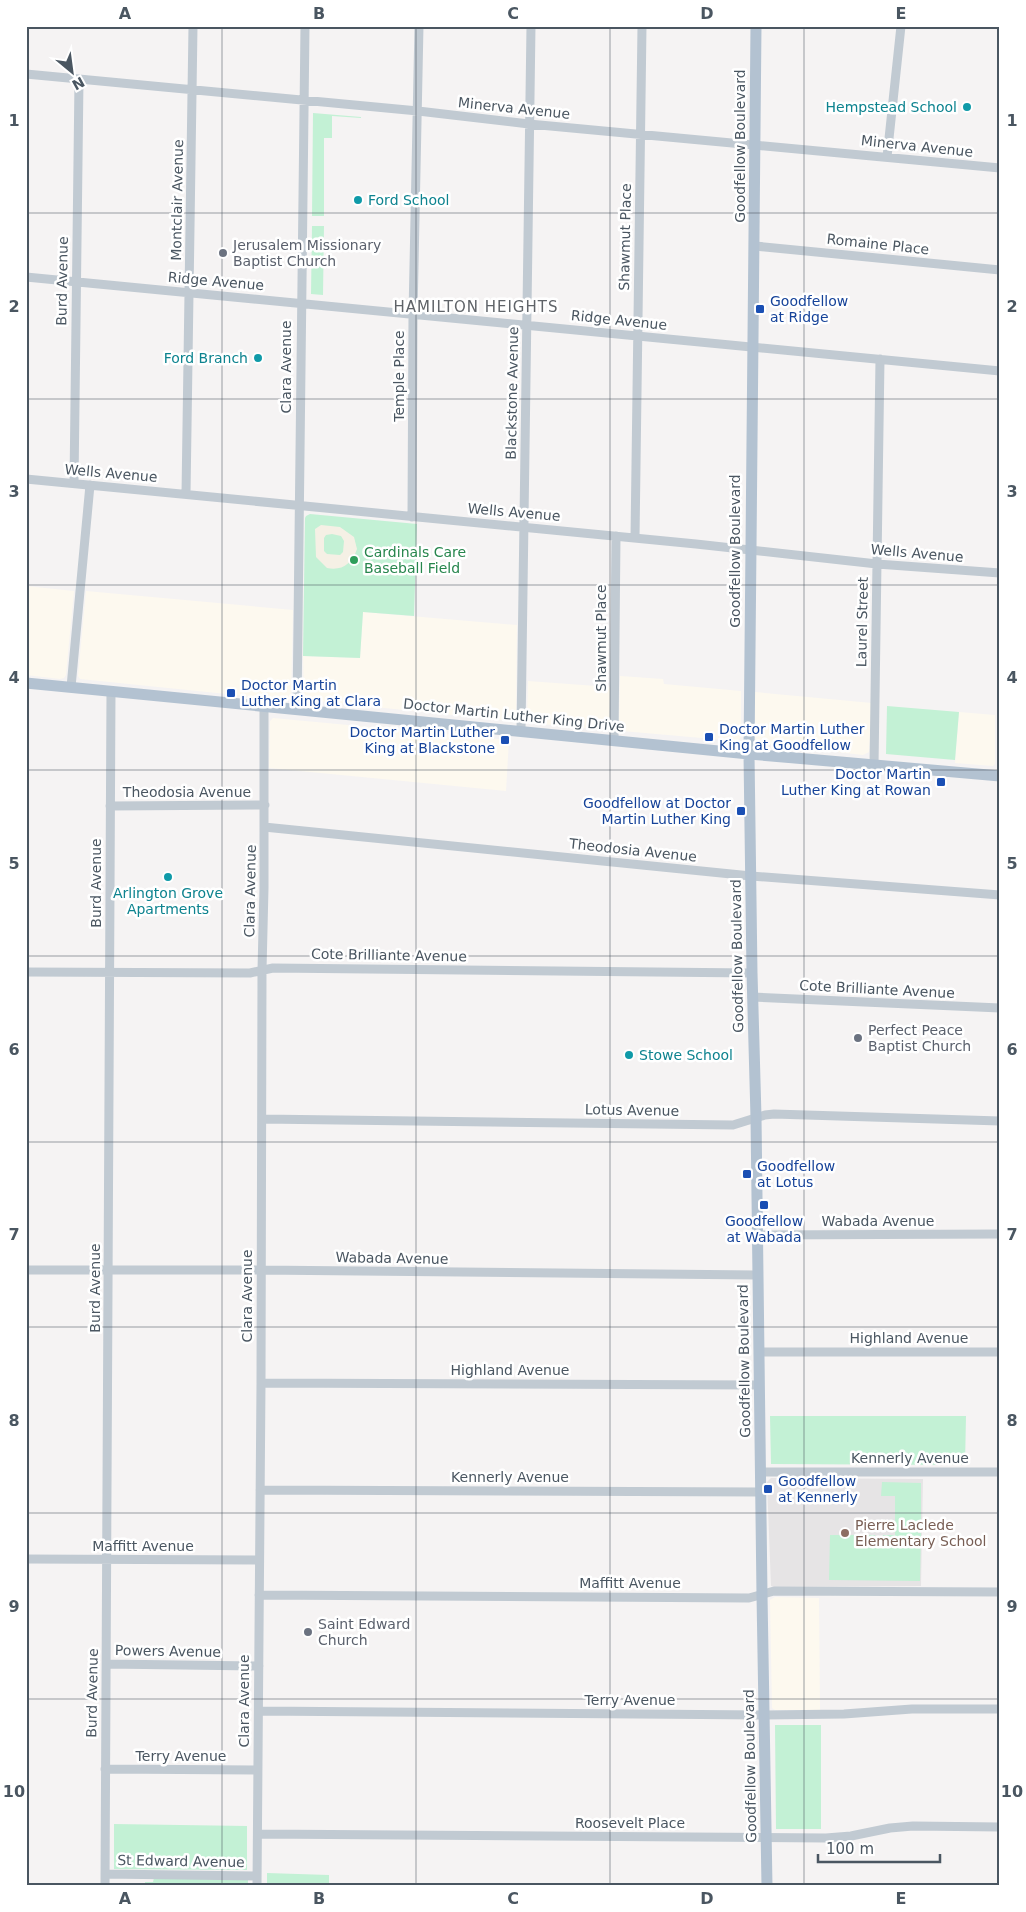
<svg xmlns="http://www.w3.org/2000/svg" width="1026" height="1912" viewBox="0 0 1026 1912" font-family="'DejaVu Sans',sans-serif">
  <rect width="100%" height="100%" fill="#f5f3f3"/>
  <path fill="#fdf9ef" d="M 26,586 L 74,591 L 66,675 L 64,678 L 60,679 L 26,675 Z
    M 86,591 L 293,610 L 291,697 L 288,700 L 284,700 L 80,679 L 78,676 Z
    M 363,612 L 517,625 L 516,718 L 510,721 L 307,700 L 304,698 L 303,656 L 360,658 Z
    M 620,676 L 663,679 L 664,684 L 741,691 L 741,736 L 739,740 L 736,741 L 622,731 L 619,724 Z
    M 528,681 L 610,687 L 610,727 L 608,730 L 605,730 L 530,723 L 527,715 Z
    M 755,692 L 872,703 L 869,752 L 863,755 L 759,743 L 756,742 L 755,737 Z
    M 959,712 L 995,715 L 995,764 L 993,766 L 955,763 Z
    M 273,718 L 509,740 L 506,791 L 269,768 L 270,721 Z
    M 775,1597 L 819,1598 L 820,1710 L 775,1710 L 772,1708 L 770,1600 Z"/>
  <path fill="#e6e4e5" d="M 771,1478 L 923,1479 L 921,1586 L 774,1587 L 771,1586 L 767,1482 Z"/>
  <path fill="#c3f1d5" d="M 313,113 L 361,117 L 361,118 L 332,116 L 332,138 L 324,138 L 324,216 L 312,216 Z
    M 312,226 L 324,226 L 323,295 L 311,294 Z
    M 310,514 L 417,524 L 414,616 L 363,612 L 360,658 L 303,656 L 305,518 L 306,516 Z
    M 887,706 L 959,712 L 955,760 L 886,754 Z
    M 770,1416 L 966,1416 L 965,1465 L 771,1464 Z
    M 882,1482 L 921,1483 L 921,1527 L 917,1528 L 918,1533 L 921,1533 L 920,1581 L 829,1580 L 830,1535 L 875,1535 L 876,1540 L 882,1540 L 883,1535 L 895,1535 L 895,1496 L 881,1496 Z
    M 775,1725 L 821,1725 L 821,1829 L 776,1829 Z
    M 114,1824 L 247,1826 L 247,1870 L 114,1869 Z
    M 267,1873 L 329,1875 L 329,1886 L 267,1886 Z
    M 154,1878 L 248,1880 L 248,1886 L 145,1886 L 145,1882 L 153,1882 Z"/>
  <path fill="#f5f0e5" fill-rule="evenodd" d="M 321,525 L 340,527 L 354,537 L 357,549 C 352,564 342,571 327,568 L 316,557 L 315,529 ZM 332,534 L 341,536 L 344,541 L 343,552 L 340,555 L 327,554 L 324,551 L 324,538 L 326,535 Z"/>
  <g fill="none" stroke-linecap="round" stroke-linejoin="round">
    <path stroke="#c1cad2" stroke-width="9" d="M 26,74 L 418,111 L 529,124 L 1000,168
      M 887,157 L 901,26
      M 755,246 L 1000,270
      M 26,277 L 1000,371
      M 26,479 L 696,544 L 877,564 L 1000,573
      M 74,483 L 79,80
      M 186,494 L 193,26
      M 412,517 L 413,314 L 419,26
      M 635,538 L 642,26
      M 71,687 L 90,485
      M 297,709 L 305,26
      M 521,731 L 531,26
      M 614,740 L 616,536
      M 874,766 L 880,359
      M 110,806 L 265,805
      M 264,827 L 751,876 L 1000,895
      M 26,972 L 250,973 L 273,968 L 752,973
      M 752,997 L 1000,1008
      M 262,1119 L 733,1125 L 765,1115 L 774,1114 L 1000,1121
      M 757,1235 L 1000,1234
      M 26,1270 L 260,1270 L 757,1275
      M 759,1352 L 1000,1352
      M 261,1383 L 759,1385
      M 761,1472 L 1000,1472
      M 260,1490 L 760,1492
      M 26,1559 L 259,1560
      M 259,1595 L 749,1598 L 774,1591 L 1000,1592
      M 107,1664 L 259,1666
      M 259,1711 L 765,1715 L 844,1714 L 912,1709 L 1000,1709
      M 105,1769 L 257,1770
      M 258,1834 L 826,1838 L 851,1836 L 890,1828 L 913,1826 L 1000,1827
      M 105,1874 L 257,1876
      M 105,1886 L 111,691
      M 257,1886 L 261,1383 L 262,970 L 264,888 L 264,706"/>
    <path stroke="#b3c2d1" stroke-width="11" d="M 756,26 L 749,754 L 752,973 L 756,1117 L 762,1595 L 767,1886
      M 26,683 L 749,754 L 1000,776"/>
  </g>
  <path fill="none" stroke="#4a5661" stroke-width="1" stroke-opacity="0.55" d="M 222,26 L 222,1886M 416,26 L 416,1886M 610,26 L 610,1886M 804,26 L 804,1886M 26,213 L 1000,213M 26,399 L 1000,399M 26,585 L 1000,585M 26,770 L 1000,770M 26,956 L 1000,956M 26,1142 L 1000,1142M 26,1327 L 1000,1327M 26,1513 L 1000,1513M 26,1699 L 1000,1699"/>
  <g fill="#0f9aa8" stroke="#fff" stroke-width="2">
    <circle cx="967" cy="107" r="5"/>
    <circle cx="358" cy="200" r="5"/>
    <circle cx="258" cy="358" r="5"/>
    <circle cx="168" cy="877" r="5"/>
    <circle cx="629" cy="1055" r="5"/>
  </g>
  <g fill="#6b7280" stroke="#fff" stroke-width="2">
    <circle cx="223" cy="253" r="5"/>
    <circle cx="858" cy="1038" r="5"/>
    <circle cx="308" cy="1632" r="5"/>
  </g>
  <g fill="#1a4fb4" stroke="#fff" stroke-width="2">
    <rect x="755" y="304" width="10" height="10" rx="2.5"/>
    <rect x="226" y="688" width="10" height="10" rx="2.5"/>
    <rect x="704" y="732" width="10" height="10" rx="2.5"/>
    <rect x="500" y="735" width="10" height="10" rx="2.5"/>
    <rect x="936" y="777" width="10" height="10" rx="2.5"/>
    <rect x="736" y="806" width="10" height="10" rx="2.5"/>
    <rect x="742" y="1169" width="10" height="10" rx="2.5"/>
    <rect x="759" y="1200" width="10" height="10" rx="2.5"/>
    <rect x="763" y="1484" width="10" height="10" rx="2.5"/>
  </g>
  <circle fill="#2e9e5b" stroke="#fff" stroke-width="2" cx="354" cy="560" r="5"/>
  <circle fill="#8d6e63" stroke="#fff" stroke-width="2" cx="845" cy="1533" r="5"/>
  <g text-anchor="middle" stroke-width="5" stroke-linejoin="round" paint-order="stroke">
    <g font-size="14" fill="#0d838f" stroke="#fff" text-anchor="end">
      <text x="957" y="112">Hempstead School</text>
      <text x="368" y="205" text-anchor="start">Ford School</text>
      <text x="248" y="363">Ford Branch</text>
      <text x="168" y="898" text-anchor="middle">Arlington Grove<tspan x="168" dy="16">Apartments</tspan></text>
      <text x="639" y="1060" text-anchor="start">Stowe School</text>
    </g>
    <g font-size="14" fill="#4a5661" stroke="#fff">
      <text transform="translate(514 108) rotate(6)" y="5">Minerva Avenue</text>
      <text transform="translate(740 146) rotate(-90)" y="5">Goodfellow Boulevard</text>
      <text transform="translate(917 146) rotate(6)" y="5">Minerva Avenue</text>
      <text transform="translate(177 200) rotate(-89)" y="5">Montclair Avenue</text>
      <text transform="translate(625 237) rotate(-89)" y="5">Shawmut Place</text>
      <text transform="translate(878 244) rotate(6)" y="5">Romaine Place</text>
      <text transform="translate(62 281) rotate(-89)" y="5">Burd Avenue</text>
      <text transform="translate(216 281) rotate(5)" y="5">Ridge Avenue</text>
      <text transform="translate(619 320) rotate(6)" y="5">Ridge Avenue</text>
      <text transform="translate(286 367) rotate(-90)" y="5">Clara Avenue</text>
      <text transform="translate(399 376) rotate(-90)" y="5">Temple Place</text>
      <text transform="translate(512 393) rotate(-89)" y="5">Blackstone Avenue</text>
      <text transform="translate(111 473) rotate(5)" y="5">Wells Avenue</text>
      <text transform="translate(514 512) rotate(5)" y="5">Wells Avenue</text>
      <text transform="translate(735 551) rotate(-90)" y="5">Goodfellow Boulevard</text>
      <text transform="translate(917 553) rotate(5)" y="5">Wells Avenue</text>
      <text transform="translate(862 622) rotate(-89)" y="5">Laurel Street</text>
      <text transform="translate(601 638) rotate(-90)" y="5">Shawmut Place</text>
      <text transform="translate(514 715) rotate(6)" y="5">Doctor Martin Luther King Drive</text>
      <text x="187" y="797">Theodosia Avenue</text>
      <text transform="translate(633 850) rotate(6)" y="5">Theodosia Avenue</text>
      <text transform="translate(96 883) rotate(-90)" y="5">Burd Avenue</text>
      <text transform="translate(250 891) rotate(-89)" y="5">Clara Avenue</text>
      <text transform="translate(389 955) rotate(1)" y="5">Cote Brilliante Avenue</text>
      <text transform="translate(737 956) rotate(-91)" y="5">Goodfellow Boulevard</text>
      <text transform="translate(877 989) rotate(3)" y="5">Cote Brilliante Avenue</text>
      <text transform="translate(632 1110) rotate(1)" y="5">Lotus Avenue</text>
      <text x="878" y="1226">Wabada Avenue</text>
      <text transform="translate(392 1258) rotate(1)" y="5">Wabada Avenue</text>
      <text transform="translate(95 1288) rotate(-90)" y="5">Burd Avenue</text>
      <text transform="translate(247 1296) rotate(-90)" y="5">Clara Avenue</text>
      <text x="909" y="1343">Highland Avenue</text>
      <text transform="translate(744 1361) rotate(-91)" y="5">Goodfellow Boulevard</text>
      <text x="510" y="1375">Highland Avenue</text>
      <text x="910" y="1463">Kennerly Avenue</text>
      <text x="510" y="1482">Kennerly Avenue</text>
      <text x="143" y="1551">Maffitt Avenue</text>
      <text x="630" y="1588">Maffitt Avenue</text>
      <text transform="translate(168 1651) rotate(1)" y="5">Powers Avenue</text>
      <text transform="translate(92 1693) rotate(-89)" y="5">Burd Avenue</text>
      <text x="630" y="1705">Terry Avenue</text>
      <text transform="translate(244 1701) rotate(-90)" y="5">Clara Avenue</text>
      <text x="181" y="1761">Terry Avenue</text>
      <text transform="translate(750 1766) rotate(-91)" y="5">Goodfellow Boulevard</text>
      <text x="630" y="1828">Roosevelt Place</text>
      <text transform="translate(181 1861) rotate(1)" y="5">St Edward Avenue</text>
    </g>
    <g font-size="14" fill="#5b616d" stroke="#fff" text-anchor="start">
      <text x="233" y="250">Jerusalem Missionary<tspan x="233" dy="16">Baptist Church</tspan></text>
      <text x="868" y="1035">Perfect Peace<tspan x="868" dy="16">Baptist Church</tspan></text>
      <text x="318" y="1629">Saint Edward<tspan x="318" dy="16">Church</tspan></text>
    </g>
    <g font-size="14" fill="#164399" stroke="#fff" text-anchor="start">
      <text x="770" y="306">Goodfellow<tspan x="770" dy="16">at Ridge</tspan></text>
      <text x="241" y="690">Doctor Martin<tspan x="241" dy="16">Luther King at Clara</tspan></text>
      <text x="719" y="734">Doctor Martin Luther<tspan x="719" dy="16">King at Goodfellow</tspan></text>
      <text x="495" y="737" text-anchor="end">Doctor Martin Luther<tspan x="495" dy="16">King at Blackstone</tspan></text>
      <text x="931" y="779" text-anchor="end">Doctor Martin<tspan x="931" dy="16">Luther King at Rowan</tspan></text>
      <text x="731" y="808" text-anchor="end">Goodfellow at Doctor<tspan x="731" dy="16">Martin Luther King</tspan></text>
      <text x="757" y="1171">Goodfellow<tspan x="757" dy="16">at Lotus</tspan></text>
      <text x="764" y="1226" text-anchor="middle">Goodfellow<tspan x="764" dy="16">at Wabada</tspan></text>
      <text x="778" y="1486">Goodfellow<tspan x="778" dy="16">at Kennerly</tspan></text>
    </g>
    <g font-size="14" fill="#27864d" stroke="#fff" text-anchor="start">
      <text x="364" y="557">Cardinals Care<tspan x="364" dy="16">Baseball Field</tspan></text>
    </g>
    <g font-size="14" fill="#785e54" stroke="#fff" text-anchor="start">
      <text x="855" y="1530">Pierre Laclede<tspan x="855" dy="16">Elementary School</tspan></text>
    </g>
    <g font-size="15" letter-spacing="1" fill="#5f6368" stroke="#fff">
      <text x="476" y="312">HAMILTON HEIGHTS</text>
    </g>
  </g>
  <rect width="1026" height="1912" fill="none" stroke="#ffffff" stroke-width="55"/>
  <g transform="translate(72 72) rotate(151)" stroke="#ffffff" stroke-width="4" paint-order="stroke">
  <path d="M0-4L9 19L0 12L-9 19Z" fill="#4a5661"/>
  <text y="-8" font-size="14" font-weight="bold" text-anchor="middle" fill="#4a5661">N</text>
  </g>
  <path d="M818 1854v8h122v-8" fill="none" stroke="#4a5661" stroke-width="2.5"/>
  <text x="826" y="1854" font-size="15" fill="#4a5661" stroke="#ffffff" stroke-width="4" paint-order="stroke">100 m</text>
  <rect x="28" y="28" width="970" height="1856" fill="none" stroke="#4a5661" stroke-width="2"/>
  <g font-size="16" text-anchor="middle" font-weight="bold" fill="#4a5661">
    <text x="125" y="19">A</text>
    <text x="319" y="19">B</text>
    <text x="513" y="19">C</text>
    <text x="707" y="19">D</text>
    <text x="901" y="19">E</text>
    <text x="14" y="126">1</text>
    <text x="1012" y="126">1</text>
    <text x="14" y="312">2</text>
    <text x="1012" y="312">2</text>
    <text x="14" y="497">3</text>
    <text x="1012" y="497">3</text>
    <text x="14" y="683">4</text>
    <text x="1012" y="683">4</text>
    <text x="14" y="869">5</text>
    <text x="1012" y="869">5</text>
    <text x="14" y="1055">6</text>
    <text x="1012" y="1055">6</text>
    <text x="14" y="1240">7</text>
    <text x="1012" y="1240">7</text>
    <text x="14" y="1426">8</text>
    <text x="1012" y="1426">8</text>
    <text x="14" y="1612">9</text>
    <text x="1012" y="1612">9</text>
    <text x="14" y="1797">10</text>
    <text x="1012" y="1797">10</text>
    <text x="125" y="1904">A</text>
    <text x="319" y="1904">B</text>
    <text x="513" y="1904">C</text>
    <text x="707" y="1904">D</text>
    <text x="901" y="1904">E</text>
  </g>
</svg>
